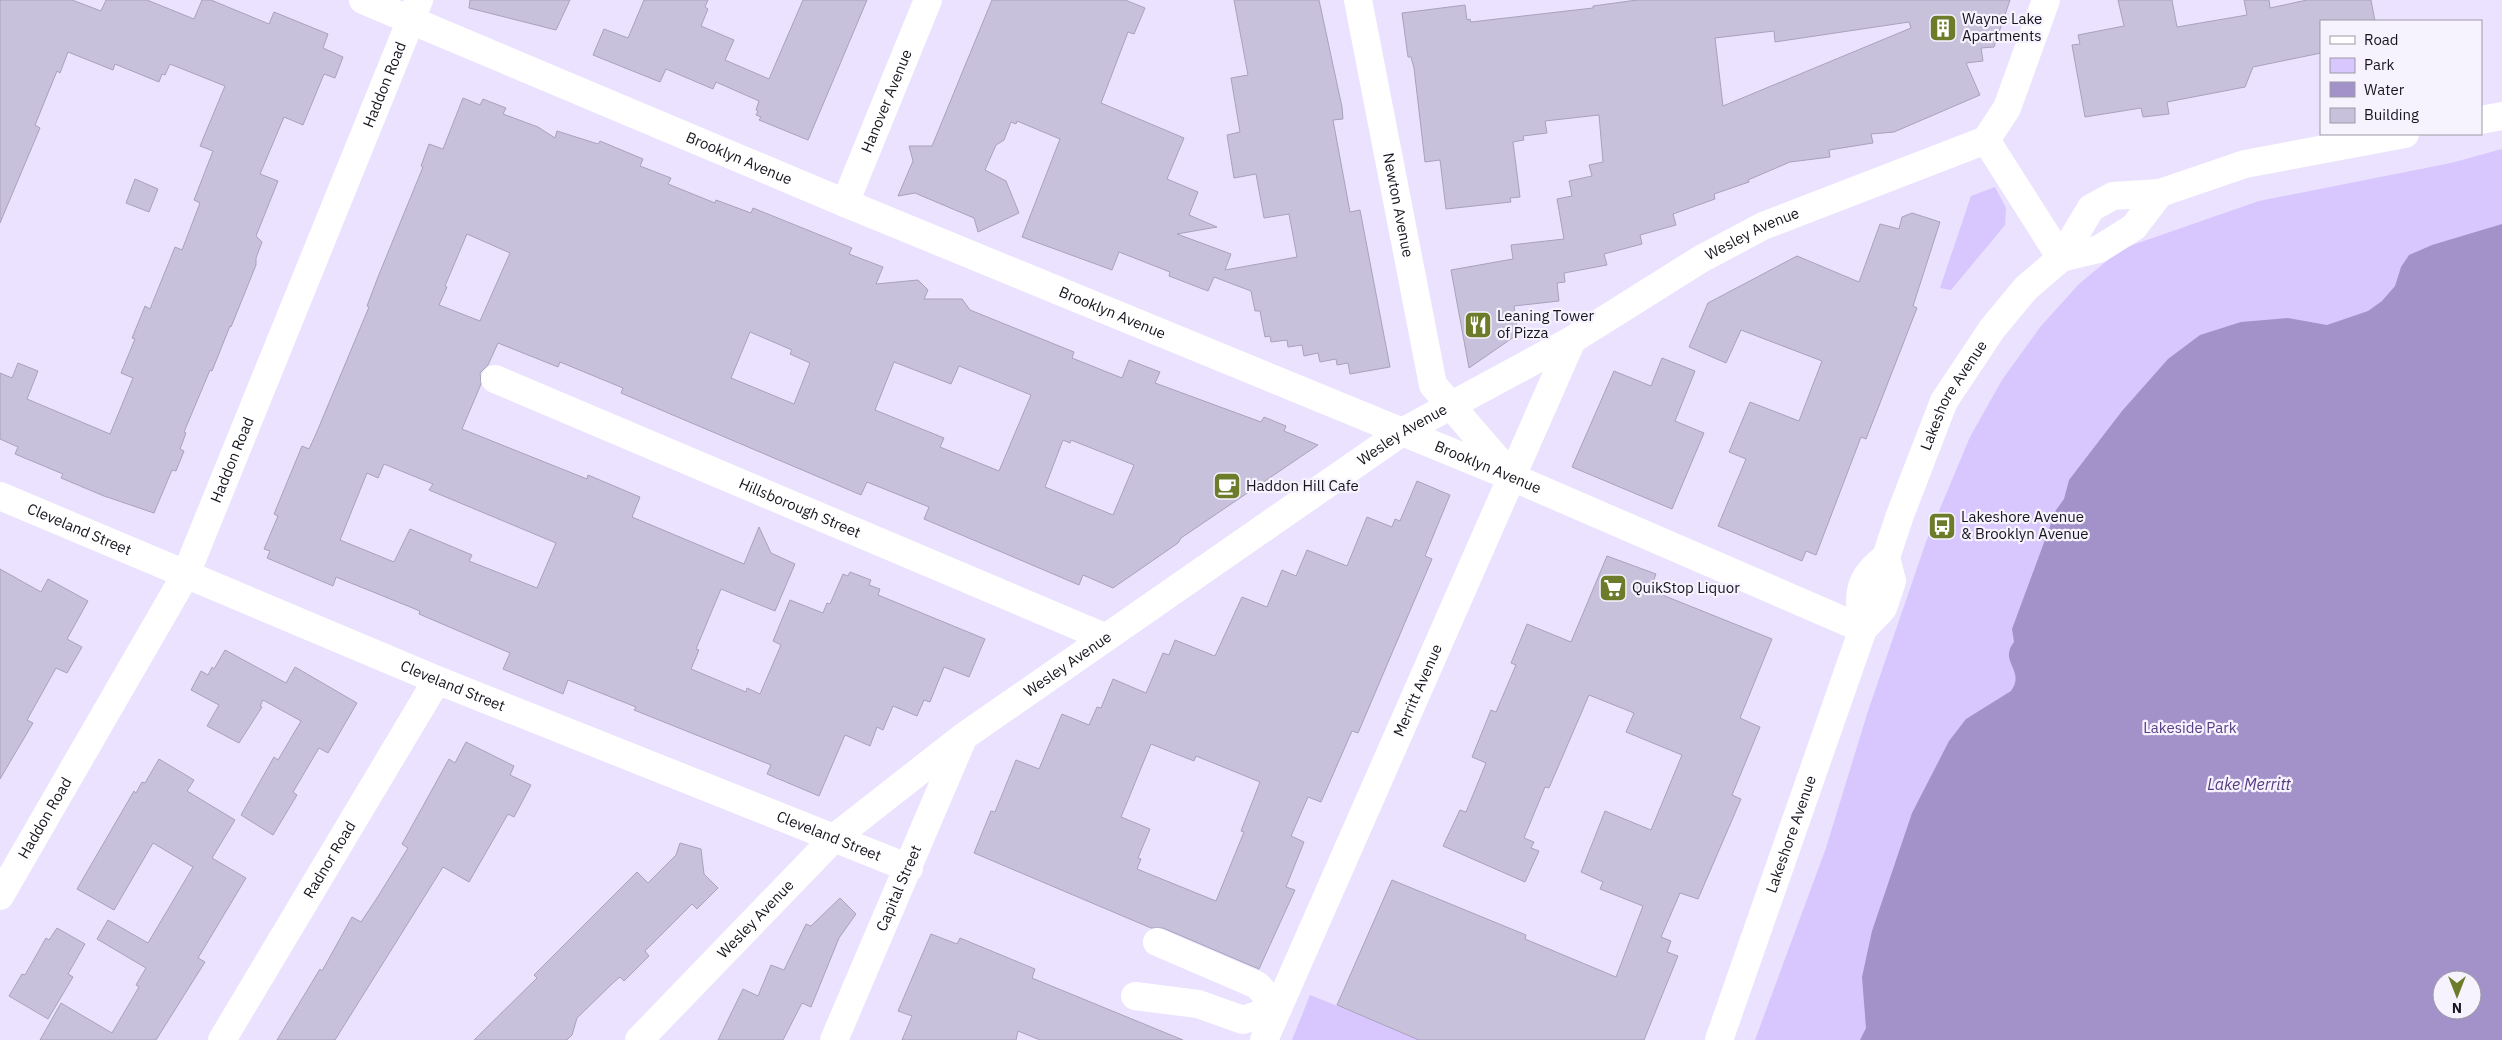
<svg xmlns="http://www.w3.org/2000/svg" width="2502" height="1040" viewBox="0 0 2502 1040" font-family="'IBM Plex Sans',sans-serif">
  <rect width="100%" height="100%" fill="#eae2fe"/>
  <path fill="#d8c6ff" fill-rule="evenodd" d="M 2502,149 L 2502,1040 L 1755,1040 L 1826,848 L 1868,711 L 1926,542 L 1970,437 L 2002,380 L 2041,326 L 2079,284 L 2121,249 L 2259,201 L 2451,163 ZM 2442,980 L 2472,980 L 2472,1010 L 2442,1010 Z
    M 1995,187 L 2006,208 L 2005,225 L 1951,290 L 1940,288 L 1971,196 Z
    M 1310,995 L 1422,1040 L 1292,1040 Z"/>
  <path fill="#a392c9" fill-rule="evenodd" d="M 2502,224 L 2502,1040 L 1860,1040 L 1866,1028 L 1862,977 L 1872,931 L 1912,813 L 1949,741 L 1966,719 L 2011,691 C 2026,670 1998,662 2014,642 L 2012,629 L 2056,510 L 2064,499 L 2069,480 L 2122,411 L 2168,359 L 2200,335 L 2241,322 L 2288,318 L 2327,325 L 2368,311 L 2382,301 L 2395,286 L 2401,267 L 2409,255 L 2432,245 ZM 2442,980 L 2472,980 L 2472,1010 L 2442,1010 Z"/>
  <path fill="#c8c1db" stroke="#aaa2bc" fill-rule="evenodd" d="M 0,0 L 72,0 L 101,11 L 106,0 L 147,0 L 194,19 L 202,0 L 211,0 L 269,24 L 274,12 L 328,34 L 323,48 L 343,57 L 335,78 L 324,74 L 303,125 L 284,117 L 260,174 L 278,181 L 256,236 L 262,242 L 256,258 L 256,265 L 231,327 L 230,326 L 212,371 L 210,370 L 184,432 L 186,433 L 180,449 L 184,451 L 176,471 L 172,470 L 154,513 L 104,496 L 61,478 L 63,474 L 15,454 L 18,447 L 0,439 L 0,373 L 12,378 L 18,363 L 38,371 L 27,399 L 110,434 L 133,378 L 121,373 L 135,339 L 132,338 L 145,306 L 150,309 L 175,247 L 182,250 L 200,203 L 194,200 L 213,151 L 200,146 L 225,86 L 170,64 L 165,75 L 162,74 L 159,82 L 115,64 L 113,70 L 68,52 L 60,73 L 57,71 L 35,125 L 40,128 L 0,223 Z
    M 470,0 L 570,0 L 556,30 L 469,8 Z
    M 644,0 L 708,0 L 705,7 L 708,9 L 701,26 L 734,40 L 725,60 L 769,79 L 803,0 L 867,0 L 808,140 L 759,120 L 761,117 L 756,115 L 758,111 L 756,110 L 759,101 L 716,82 L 713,89 L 666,69 L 660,82 L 593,55 L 604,29 L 628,38 Z
    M 992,0 L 1125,0 L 1145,8 L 1134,34 L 1128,32 L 1101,103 L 1184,138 L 1167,179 L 1198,192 L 1189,215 L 1217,227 L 1177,234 L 1231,254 L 1225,270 L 1297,257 L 1289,214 L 1264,218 L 1256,174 L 1234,178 L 1227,135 L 1240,132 L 1231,78 L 1248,75 L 1234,0 L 1319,0 L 1342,107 L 1343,119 L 1333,120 L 1350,212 L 1360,210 L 1390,367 L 1350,374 L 1348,363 L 1337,365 L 1336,359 L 1320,362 L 1318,353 L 1304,356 L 1302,345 L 1288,347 L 1287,340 L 1271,342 L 1270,336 L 1265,337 L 1260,311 L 1255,311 L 1251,291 L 1214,277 L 1208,291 L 1169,276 L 1170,272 L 1119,252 L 1112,270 L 1022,237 L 1060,139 L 1017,121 L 1016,124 L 1011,122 L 1004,140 L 996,145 L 985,170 L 1006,181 L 1019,213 L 978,232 L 974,218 L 915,193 L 898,196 L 913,161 L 909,146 L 932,146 Z
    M 1637,0 L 2010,0 L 1994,47 L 1981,48 L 1983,61 L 1966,63 L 1980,95 L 1894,132 L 1871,134 L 1873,143 L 1829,150 L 1830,157 L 1790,162 L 1748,180 L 1749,182 L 1714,194 L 1715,199 L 1673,214 L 1676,225 L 1640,235 L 1642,244 L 1604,254 L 1607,265 L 1564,273 L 1565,282 L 1557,283 L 1559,301 L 1514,306 L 1518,334 L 1469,368 L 1451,270 L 1513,259 L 1511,245 L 1564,239 L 1557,199 L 1572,196 L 1569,181 L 1592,176 L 1589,165 L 1603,162 L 1599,115 L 1545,121 L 1547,133 L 1523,136 L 1524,140 L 1513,142 L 1520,197 L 1510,198 L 1511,202 L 1446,209 L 1440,160 L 1425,162 L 1414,68 L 1411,57 L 1408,57 L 1402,13 L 1465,5 L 1467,20 L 1470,19 L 1471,22 L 1593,8 L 1593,6 ZM 1909,22 L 1911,28 L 1723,106 L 1715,38 L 1774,31 L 1775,42 Z
    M 2118,0 L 2172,0 L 2177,27 L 2247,15 L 2244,0 L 2269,0 L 2270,8 L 2307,0 L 2371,0 L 2375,21 L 2321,21 L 2321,53 L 2253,67 L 2245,87 L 2167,102 L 2169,114 L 2143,117 L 2141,108 L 2085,117 L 2072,45 L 2080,44 L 2078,35 L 2124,26 Z
    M 463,98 L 480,105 L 483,99 L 506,108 L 503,114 L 538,127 L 555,138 L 557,131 L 598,144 L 600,141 L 643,159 L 640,166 L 671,178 L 668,184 L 715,203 L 716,200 L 751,213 L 753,208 L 852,248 L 849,254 L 883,267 L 876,284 L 918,280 L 928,290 L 924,299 L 962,299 L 970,310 L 1074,352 L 1072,358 L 1122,378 L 1129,360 L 1160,372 L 1155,383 L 1261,422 L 1264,417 L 1286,426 L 1284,431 L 1318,445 L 1181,538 L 1178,543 L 1113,588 L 1083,575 L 1079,585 L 924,519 L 929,507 L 867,482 L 861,495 L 621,393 L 623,388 L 560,362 L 558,367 L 498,343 L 488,365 L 480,373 L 481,384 L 462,429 L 587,479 L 588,475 L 640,497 L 632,517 L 744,564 L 759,527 L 771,553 L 795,564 L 775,611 L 721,589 L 696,649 L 699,650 L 691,669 L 746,692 L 747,688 L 760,694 L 781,645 L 773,641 L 790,600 L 823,613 L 827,603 L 830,604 L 843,574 L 848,576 L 850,572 L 871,580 L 869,585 L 880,589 L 878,595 L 985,639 L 969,677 L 944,667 L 930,702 L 924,700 L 917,716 L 893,706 L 883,730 L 877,727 L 870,746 L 845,735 L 819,796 L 767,774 L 771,765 L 634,710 L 636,707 L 568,680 L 563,694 L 503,669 L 510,653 L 419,614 L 420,611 L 336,577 L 333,586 L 267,558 L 270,551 L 264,549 L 278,516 L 274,514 L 302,446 L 309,449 L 316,434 L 369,307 L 367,306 L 378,277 L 423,167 L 421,166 L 429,144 L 443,149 ZM 467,234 L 510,253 L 480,321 L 439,305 L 447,287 L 445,286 ZM 750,332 L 792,350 L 790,354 L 810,363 L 794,404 L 731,378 ZM 894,362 L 951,384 L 959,366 L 1031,395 L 999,471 L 940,447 L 944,438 L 875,410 ZM 1063,440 L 1070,443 L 1071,440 L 1134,465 L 1113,515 L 1045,487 ZM 384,464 L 433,484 L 429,490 L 556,543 L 537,588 L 469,561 L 472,555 L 410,529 L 394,562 L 340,540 L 367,473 L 378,478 Z
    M 135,179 L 158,189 L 149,212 L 126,203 Z
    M 1912,213 L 1940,222 L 1913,306 L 1917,308 L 1866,439 L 1861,437 L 1816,555 L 1806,551 L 1802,561 L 1718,526 L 1746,459 L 1729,452 L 1750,402 L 1799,421 L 1822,361 L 1741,330 L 1726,363 L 1689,347 L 1708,303 L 1797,256 L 1859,282 L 1880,224 L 1899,229 L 1902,217 Z
    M 1662,358 L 1695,371 L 1675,421 L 1704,433 L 1672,509 L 1572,467 L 1614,371 L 1651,386 Z
    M 1417,481 L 1450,495 L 1425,556 L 1432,559 L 1358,733 L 1352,731 L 1321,802 L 1308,797 L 1291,836 L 1304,842 L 1286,887 L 1295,890 L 1259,969 L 1163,928 L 1151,928 L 974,853 L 991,811 L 995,812 L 1016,760 L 1039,769 L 1062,714 L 1089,725 L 1097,707 L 1101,708 L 1113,679 L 1146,693 L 1163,653 L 1169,655 L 1175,640 L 1215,656 L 1242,597 L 1267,607 L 1282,570 L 1296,576 L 1307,550 L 1347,566 L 1367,517 L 1392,527 L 1395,519 L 1400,521 ZM 1151,744 L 1194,761 L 1196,756 L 1260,782 L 1241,831 L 1244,832 L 1216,901 L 1137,869 L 1141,859 L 1138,858 L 1150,829 L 1121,817 Z
    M 1607,556 L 1656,574 L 1650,590 L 1772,639 L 1740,718 L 1760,727 L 1732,795 L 1741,799 L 1698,899 L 1680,893 L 1661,937 L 1671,941 L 1667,952 L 1678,956 L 1644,1040 L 1419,1040 L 1337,1005 L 1392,880 L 1526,935 L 1525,939 L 1616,977 L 1643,906 L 1600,889 L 1603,882 L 1581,872 L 1605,811 L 1651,830 L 1682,755 L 1626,732 L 1634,713 L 1589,695 L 1549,788 L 1545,787 L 1524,838 L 1534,842 L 1531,848 L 1539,851 L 1525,882 L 1443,846 L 1460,810 L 1466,812 L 1486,763 L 1472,757 L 1491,710 L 1496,712 L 1516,665 L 1511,663 L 1527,624 L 1571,642 Z
    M 0,569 L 41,592 L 48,579 L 88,601 L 67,639 L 82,647 L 67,673 L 56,668 L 27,720 L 33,723 L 0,779 Z
    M 225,650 L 286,683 L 295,667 L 357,703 L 328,753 L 319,748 L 293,792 L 297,795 L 273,835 L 241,815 L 274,757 L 278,760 L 301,721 L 263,700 L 260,706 L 262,707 L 239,743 L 207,726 L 219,705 L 191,690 L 201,671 L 208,675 L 212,667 L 214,669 Z
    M 466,742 L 514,766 L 510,775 L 531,785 L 514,817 L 508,814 L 469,882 L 443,867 L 335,1040 L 277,1040 L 320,969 L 322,971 L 352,917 L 361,922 L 377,898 L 408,848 L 402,844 L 449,759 L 455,763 Z
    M 159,759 L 194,780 L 187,791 L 235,820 L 212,858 L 246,878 L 198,958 L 205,962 L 156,1040 L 40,1040 L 61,1003 L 112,1033 L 139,987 L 136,985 L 146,968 L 97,939 L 108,920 L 148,943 L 193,867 L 153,843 L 114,910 L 77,889 L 134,791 L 136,793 L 142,782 L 145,783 Z
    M 680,843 L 701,849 L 704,874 L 718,888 L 697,909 L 692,904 L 645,951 L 649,956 L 624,981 L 620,977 L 614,982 L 577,1018 L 572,1035 L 567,1040 L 474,1040 L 537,978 L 534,975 L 637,872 L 648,883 L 676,855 Z
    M 840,898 L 856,914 L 839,938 L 811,1007 L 802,1003 L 783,1040 L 718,1040 L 743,989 L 758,996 L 771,965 L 784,970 L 806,924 L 811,926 Z
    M 57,928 L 85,944 L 68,974 L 73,977 L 48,1019 L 9,996 L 22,974 L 25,975 L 46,938 L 49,940 Z
    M 931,934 L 957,944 L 960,938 L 1035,969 L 1032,978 L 1183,1040 L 1040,1040 L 1018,1031 L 1016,1040 L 902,1040 L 912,1016 L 898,1011 Z"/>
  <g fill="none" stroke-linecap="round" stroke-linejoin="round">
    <g stroke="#fff" stroke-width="28">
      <path id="s1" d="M 363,0 L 845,203 L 1512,477 L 1863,629"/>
      <path id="s2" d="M 1358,0 L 1433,385 L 1509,473"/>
      <path d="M 1986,140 L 2007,108 L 2046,0"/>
      <path id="s3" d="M 845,203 L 928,0"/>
      <path id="s4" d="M 495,379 L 1104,637"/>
      <path id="s5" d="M 0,496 L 437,680 L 909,868"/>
      <path id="s6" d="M 0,896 L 186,574 L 419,0"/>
      <path d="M 1135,996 L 1198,1004 L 1243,1020 L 1278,1008 L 1257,985 L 1157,942"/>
      <path id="s7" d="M 222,1040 L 437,680"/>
      <path id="s8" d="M 639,1040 L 834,838 L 963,737 L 1402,432 L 1572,340 L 1701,259 L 1763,226 L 1986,140 L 2061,258"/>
      <path id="s9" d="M 834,1040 L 963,738"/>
      <path id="s10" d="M 1264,1040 L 1572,340"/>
    </g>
    <g stroke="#fff" stroke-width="28">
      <path d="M 2481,120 L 2502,116"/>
      <path d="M 2061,258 L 2099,249 L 2134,227 L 2160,193"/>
      <path id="s11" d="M 1863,629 L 1883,608 L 1892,581 L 1886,557 L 1900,515 L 1944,401 L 1992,329 L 2026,288 L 2061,258 L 2091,208 L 2113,196 L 2160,193 L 2245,164 L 2405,134"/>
      <path id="s12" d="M 1719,1040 L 1863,629 C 1858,593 1856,581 1886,557"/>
    </g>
  </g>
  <defs>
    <g id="building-square" transform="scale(1.4375)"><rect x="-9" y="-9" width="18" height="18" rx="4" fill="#6d7c2a" stroke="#f6f2fe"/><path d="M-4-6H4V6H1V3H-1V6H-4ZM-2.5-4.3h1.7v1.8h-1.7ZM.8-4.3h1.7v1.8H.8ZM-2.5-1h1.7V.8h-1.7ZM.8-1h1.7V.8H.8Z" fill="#fff"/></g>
    <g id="restaurant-square" transform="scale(1.4375)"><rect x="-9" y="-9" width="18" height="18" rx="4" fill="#6d7c2a" stroke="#f6f2fe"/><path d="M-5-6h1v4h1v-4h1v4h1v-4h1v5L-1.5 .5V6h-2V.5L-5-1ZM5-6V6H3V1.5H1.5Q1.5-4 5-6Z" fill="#fff"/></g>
    <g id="cafe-square" transform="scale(1.4375)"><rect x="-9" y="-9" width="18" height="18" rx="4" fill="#6d7c2a" stroke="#f6f2fe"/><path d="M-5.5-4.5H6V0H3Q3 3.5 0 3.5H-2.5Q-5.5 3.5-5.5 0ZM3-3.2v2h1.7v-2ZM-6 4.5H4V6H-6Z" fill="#fff"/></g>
    <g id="bus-square" transform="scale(1.4375)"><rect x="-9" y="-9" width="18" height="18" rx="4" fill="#6d7c2a" stroke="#f6f2fe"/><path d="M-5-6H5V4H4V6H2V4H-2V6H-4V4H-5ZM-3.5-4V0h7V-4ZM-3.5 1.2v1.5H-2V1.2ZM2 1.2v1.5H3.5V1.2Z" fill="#fff"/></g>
    <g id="supermarket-square" transform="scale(1.4375)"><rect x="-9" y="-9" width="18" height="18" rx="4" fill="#6d7c2a" stroke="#f6f2fe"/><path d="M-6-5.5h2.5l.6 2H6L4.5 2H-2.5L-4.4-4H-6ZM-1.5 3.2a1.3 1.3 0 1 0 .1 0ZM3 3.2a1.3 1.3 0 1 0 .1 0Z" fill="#fff"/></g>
  </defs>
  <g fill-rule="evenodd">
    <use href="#building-square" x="1943" y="28"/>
    <use href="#restaurant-square" x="1478" y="325"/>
    <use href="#cafe-square" x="1227" y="486"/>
    <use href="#bus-square" x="1942" y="526"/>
    <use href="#supermarket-square" x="1613" y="588"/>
  </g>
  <g text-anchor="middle" stroke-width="4.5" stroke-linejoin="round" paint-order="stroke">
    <g font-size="15" fill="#18151f" stroke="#f6f2fe" text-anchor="start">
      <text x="1962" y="24">Wayne Lake<tspan x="1962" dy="17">Apartments</tspan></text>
      <text x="1497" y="321">Leaning Tower<tspan x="1497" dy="17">of Pizza</tspan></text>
      <text x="1246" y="491">Haddon Hill Cafe</text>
      <text x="1961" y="522">Lakeshore Avenue<tspan x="1961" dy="17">&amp; Brooklyn Avenue</tspan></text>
      <text x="1632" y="593">QuikStop Liquor</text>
    </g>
    <g font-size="15" fill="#18151f" stroke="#f6f2fe">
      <text dy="5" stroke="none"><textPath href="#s6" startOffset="900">Haddon Road</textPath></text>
      <text dy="5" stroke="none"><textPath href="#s3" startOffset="110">Hanover Avenue</textPath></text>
      <text dy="5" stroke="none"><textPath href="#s1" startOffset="408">Brooklyn Avenue</textPath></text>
      <text dy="5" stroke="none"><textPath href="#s2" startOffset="209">Newton Avenue</textPath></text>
      <text dy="5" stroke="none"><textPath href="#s8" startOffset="1382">Wesley Avenue</textPath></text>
      <text dy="5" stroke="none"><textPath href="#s1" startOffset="812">Brooklyn Avenue</textPath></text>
      <text dy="5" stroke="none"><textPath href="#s11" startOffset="258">Lakeshore Avenue</textPath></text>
      <text dy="5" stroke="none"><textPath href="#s8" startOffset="978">Wesley Avenue</textPath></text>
      <text dy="5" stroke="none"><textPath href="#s6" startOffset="495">Haddon Road</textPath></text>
      <text dy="5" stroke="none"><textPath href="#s1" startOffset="1218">Brooklyn Avenue</textPath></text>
      <text dy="5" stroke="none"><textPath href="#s4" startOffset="331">Hillsborough Street</textPath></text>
      <text dy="5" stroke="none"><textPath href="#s5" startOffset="86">Cleveland Street</textPath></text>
      <text dy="5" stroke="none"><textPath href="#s8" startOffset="572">Wesley Avenue</textPath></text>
      <text dy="5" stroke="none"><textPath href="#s5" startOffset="491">Cleveland Street</textPath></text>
      <text dy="5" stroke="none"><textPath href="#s10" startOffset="382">Merritt Avenue</textPath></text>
      <text dy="5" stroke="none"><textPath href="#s6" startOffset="90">Haddon Road</textPath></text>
      <text dy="5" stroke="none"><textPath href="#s12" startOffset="218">Lakeshore Avenue</textPath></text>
      <text dy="5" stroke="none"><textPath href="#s5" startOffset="896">Cleveland Street</textPath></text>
      <text dy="5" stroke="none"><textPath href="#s7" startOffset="210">Radnor Road</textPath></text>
      <text dy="5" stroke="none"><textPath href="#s9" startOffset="165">Capital Street</textPath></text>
      <text dy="5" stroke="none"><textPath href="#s8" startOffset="168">Wesley Avenue</textPath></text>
    </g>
    <g font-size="15" fill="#573d82" stroke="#f6f2fe">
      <text x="2190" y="733">Lakeside Park</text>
    </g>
    <g font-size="16" font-style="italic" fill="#553b80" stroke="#f6f2fe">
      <text x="2249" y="790">Lake Merritt</text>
    </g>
  </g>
  <rect x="2320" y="20" width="162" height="115" fill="#f6f2fe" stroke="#9d9aa5"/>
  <rect x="2330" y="36" width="25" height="8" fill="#ffffff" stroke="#9d9aa5"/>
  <text x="2364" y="45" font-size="15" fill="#18151f">Road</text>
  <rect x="2330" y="58" width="25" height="15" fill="#d8c6ff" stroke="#9d9aa5"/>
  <text x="2364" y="70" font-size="15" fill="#18151f">Park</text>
  <rect x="2330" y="82" width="25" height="15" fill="#a392c9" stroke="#9d9aa5"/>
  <text x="2364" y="95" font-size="15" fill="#18151f">Water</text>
  <rect x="2330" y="108" width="25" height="15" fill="#c8c1db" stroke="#9d9aa5"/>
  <text x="2364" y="120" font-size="15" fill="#18151f">Building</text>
  <g transform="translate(2457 995) rotate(180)"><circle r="24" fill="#f6f2fe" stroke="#9d9aa5"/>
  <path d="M0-4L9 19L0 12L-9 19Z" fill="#6d7c2a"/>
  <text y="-8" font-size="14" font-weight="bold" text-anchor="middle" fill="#18151f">N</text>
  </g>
</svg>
